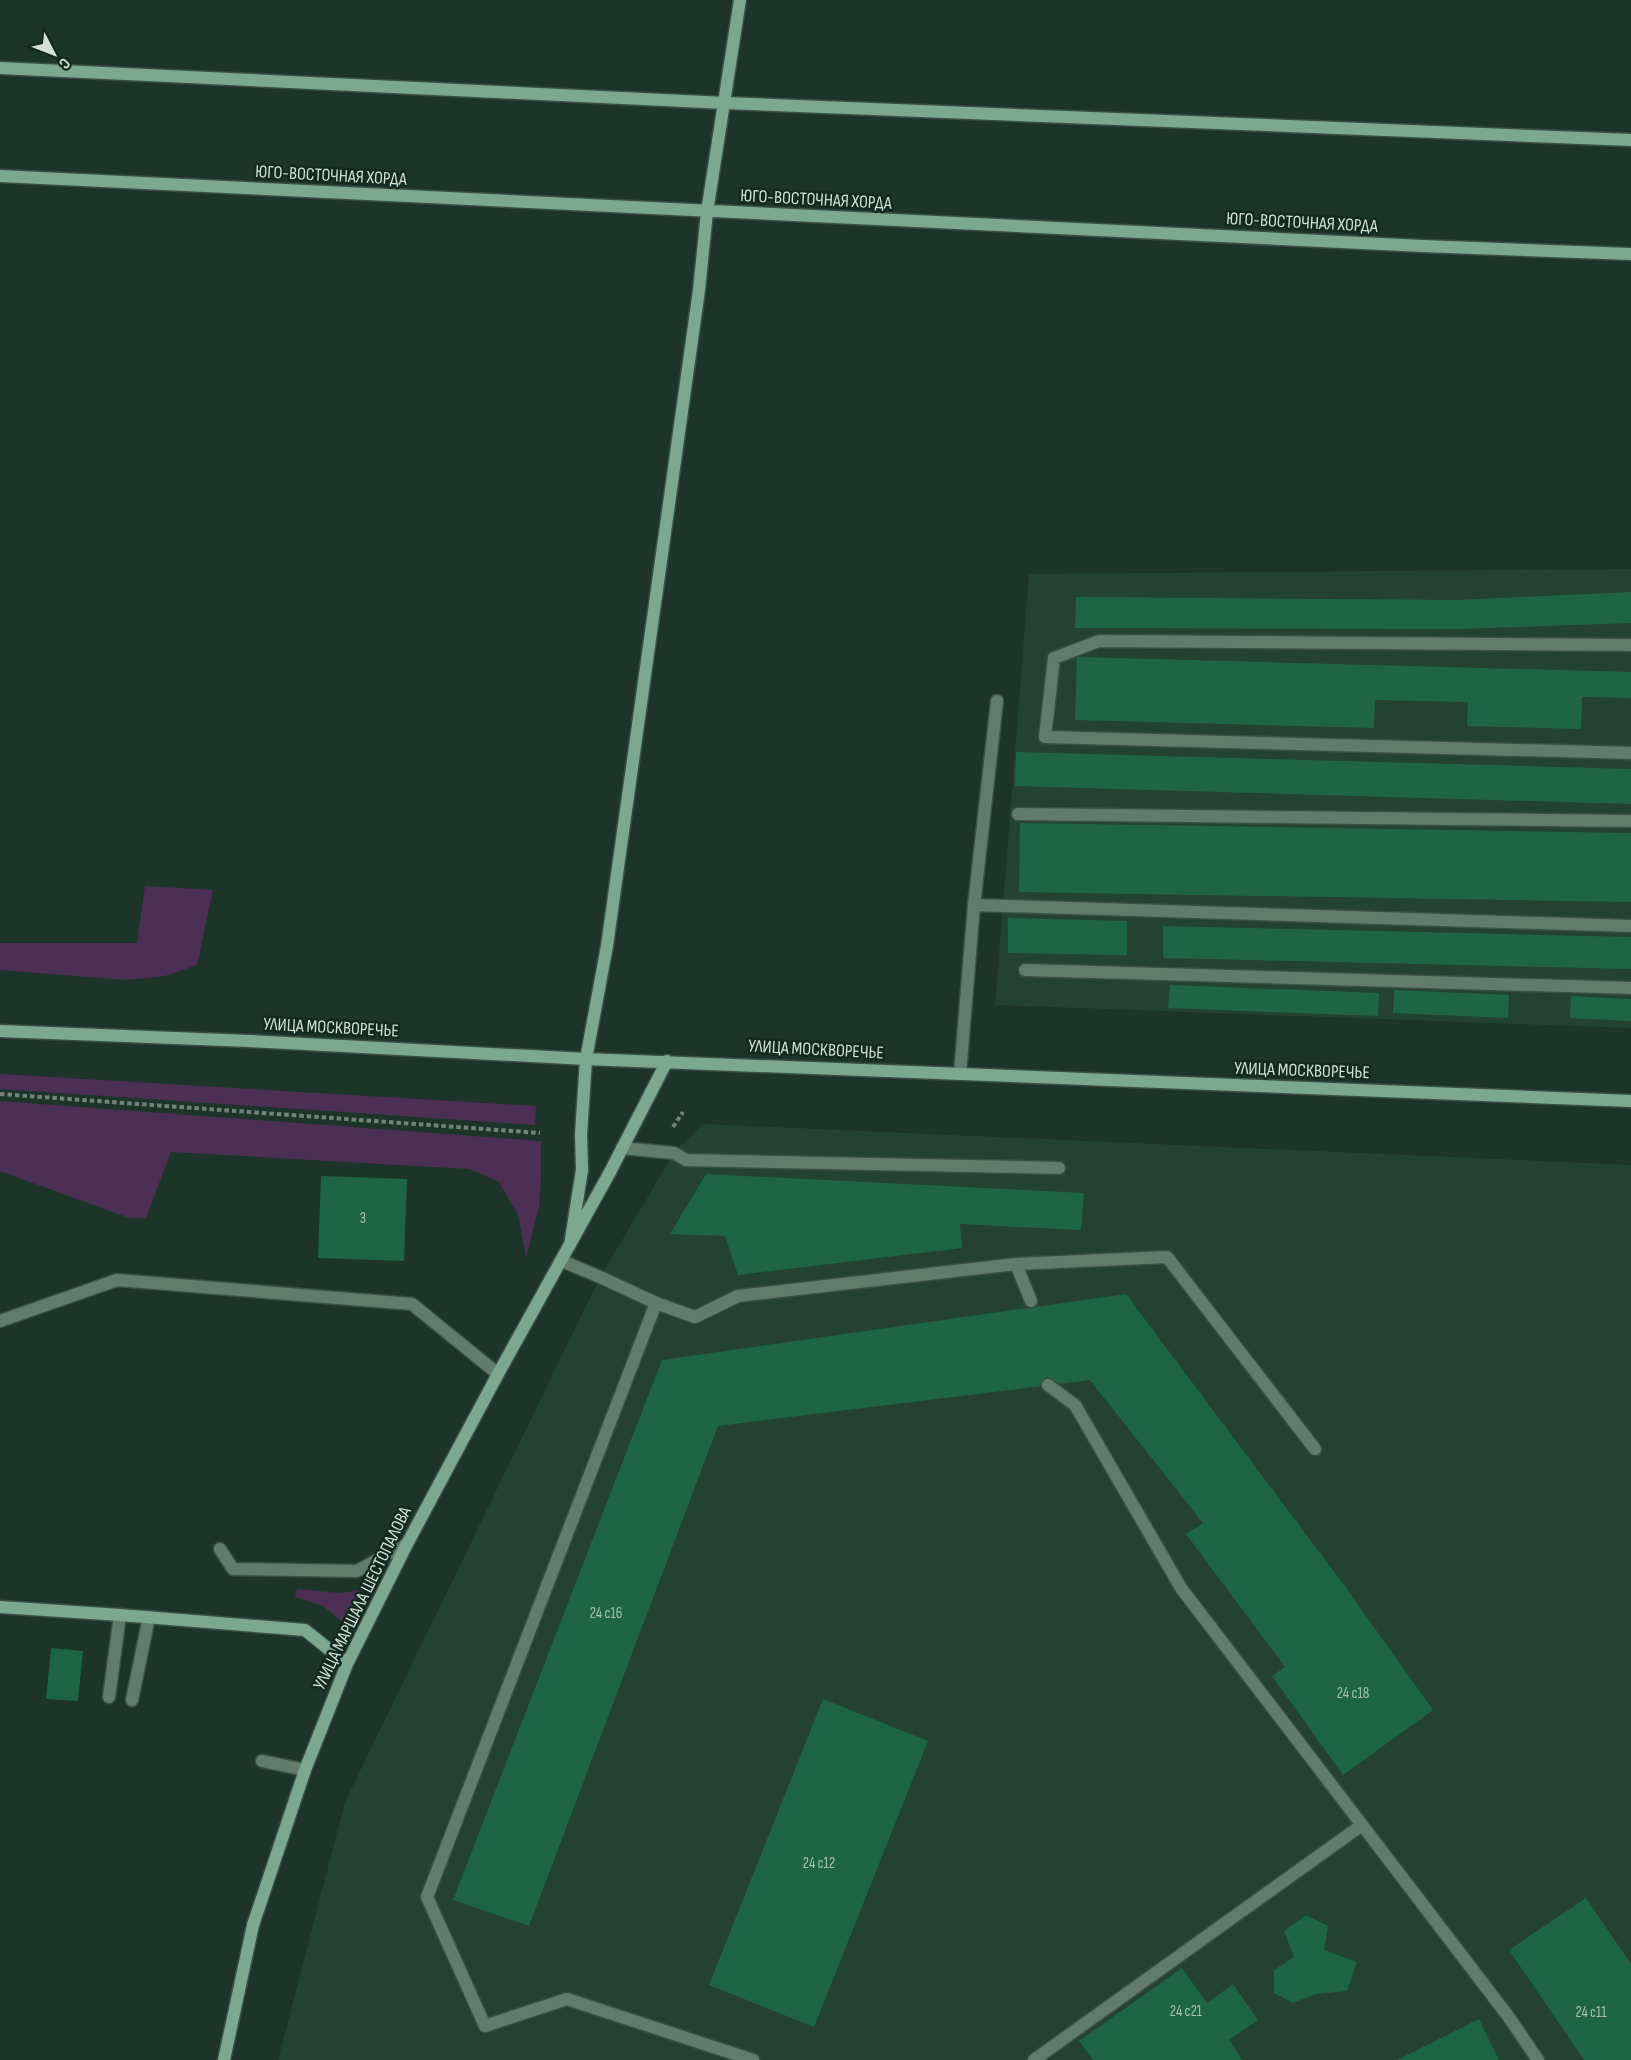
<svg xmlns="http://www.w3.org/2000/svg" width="1631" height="2060" viewBox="0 0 1631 2060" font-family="'Sofia Sans Condensed',sans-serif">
  <rect width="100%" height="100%" fill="#1d3428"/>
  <path fill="#244233" d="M 1631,569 L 1631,1028 L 995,1005 L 1029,574 Z
    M 703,1124 L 1631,1165 L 1631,2060 L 278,2060 L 345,1802 L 600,1277 L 674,1153 Z"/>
  <path fill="#4c2f54" d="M 145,886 L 213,890 L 197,965 L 165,976 L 127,980 L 0,970 L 0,943 L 137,943 Z
    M 0,1074 L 536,1106 L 535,1125 L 0,1089 Z
    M 0,1101 L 541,1141 L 541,1180 L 539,1207 L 526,1258 L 518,1215 L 499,1182 L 469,1169 L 171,1152 L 146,1218 L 129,1218 L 0,1171 Z
    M 297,1589 L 339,1593 L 361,1590 L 344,1623 L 323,1606 L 295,1597 Z"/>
  <path fill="#1e6545" d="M 1631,592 L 1631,623 L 1458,629 L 1075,628 L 1076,597 L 1458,600 Z
    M 1077,657 L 1631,672 L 1631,698 L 1582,697 L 1581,729 L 1467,726 L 1468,702 L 1375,700 L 1374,728 L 1075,720 Z
    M 1016,752 L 1631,769 L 1631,804 L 1015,786 Z
    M 1020,823 L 1631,833 L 1631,902 L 1019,892 Z
    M 1008,918 L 1127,921 L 1127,955 L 1008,953 Z
    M 1163,926 L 1631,937 L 1631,969 L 1163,958 Z
    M 1170,985 L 1379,993 L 1378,1016 L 1168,1008 Z
    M 1394,990 L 1509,995 L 1508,1018 L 1393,1013 Z
    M 1571,996 L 1631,999 L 1631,1021 L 1570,1018 Z
    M 706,1174 L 1084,1193 L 1081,1230 L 960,1224 L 962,1248 L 738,1275 L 725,1236 L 670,1234 Z
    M 321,1176 L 407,1179 L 404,1261 L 318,1258 Z
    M 1126,1294 L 1344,1585 L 1433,1710 L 1343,1775 L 1272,1676 L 1285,1667 L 1186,1534 L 1203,1523 L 1090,1380 L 718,1426 L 529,1926 L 453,1900 L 662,1360 Z
    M 51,1648 L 83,1651 L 78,1701 L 46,1699 Z
    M 823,1699 L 928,1741 L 814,2027 L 709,1985 Z
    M 1586,1898 L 1631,1964 L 1631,2060 L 1584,2060 L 1509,1950 Z
    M 1306,1915 L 1328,1926 L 1324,1950 L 1357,1962 L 1347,1991 L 1316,1994 L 1293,2003 L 1274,1993 L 1274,1970 L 1294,1957 L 1284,1931 Z
    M 1182,1968 L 1207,2003 L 1233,1984 L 1258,2020 L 1229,2040 L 1242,2060 L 1093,2060 L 1079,2041 Z
    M 1479,2019 L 1499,2060 L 1397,2060 Z"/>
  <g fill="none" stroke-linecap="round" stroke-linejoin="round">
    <g stroke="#3a5044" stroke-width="15">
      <path id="lane" d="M 1631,645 L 1099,641 L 1054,658 L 1045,737 L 1631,753
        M 1018,814 L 1631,821
        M 974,905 L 1631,926
        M 1025,970 L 1631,988
        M 960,1074 L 974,905 L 997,701
        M 622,1148 L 674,1153 L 686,1160 L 1059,1168
        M 562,1261 L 600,1277 L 656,1303 L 695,1317 L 738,1296 L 1016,1264 L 1031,1301
        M 1016,1264 L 1167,1257 L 1315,1449
        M 656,1303 L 427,1897 L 485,2026 L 567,1999 L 753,2060
        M 0,1321 L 117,1280 L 412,1304 L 498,1374
        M 1048,1385 L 1075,1405 L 1181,1588 L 1508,2016 L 1538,2060
        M 220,1549 L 233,1569 L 357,1571 L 407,1544
        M 109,1697 L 120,1615
        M 132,1700 L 149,1617
        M 262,1761 L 305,1770
        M 1034,2060 L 1362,1825"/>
    </g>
    <g stroke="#3a5044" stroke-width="15">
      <path id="secondary" d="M 0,68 L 725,103 L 1631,140
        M 0,176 L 1422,246 L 1631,254
        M 0,1031 L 249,1041 L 586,1059 L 1631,1101
        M 570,1245 L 582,1170 L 581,1134 L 586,1059 L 607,946 L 699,290 L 707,212 L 740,0
        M 0,1607 L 120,1615 L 305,1630 L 347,1664
        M 224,2060 L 253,1925 L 305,1770 L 347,1664 L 407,1544 L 498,1374 L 610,1172 L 667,1061"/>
    </g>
    <path stroke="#72847a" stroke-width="4" stroke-dasharray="4.5 3" stroke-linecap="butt" d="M 0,1094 L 540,1133
      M 673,1127 L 683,1112"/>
    <use href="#lane" stroke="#617c6d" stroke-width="12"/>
    <use href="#secondary" stroke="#7ca890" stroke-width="12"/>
  </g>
  <g text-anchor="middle" stroke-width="5" stroke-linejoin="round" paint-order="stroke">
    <g font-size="15" fill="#a6c1b3">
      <text x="363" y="1223">3</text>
      <text x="606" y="1618">24 с16</text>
      <text x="1353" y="1698">24 с18</text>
      <text x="819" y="1868">24 с12</text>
      <text x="1186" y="2016">24 с21</text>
      <text x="1591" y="2017">24 с11</text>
    </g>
    <g font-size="18" fill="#d3e0d8" stroke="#132a1e">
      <text transform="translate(331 175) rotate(3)" y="6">ЮГО-ВОСТОЧНАЯ ХОРДА</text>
      <text transform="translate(816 199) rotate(3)" y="6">ЮГО-ВОСТОЧНАЯ ХОРДА</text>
      <text transform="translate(1302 222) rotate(3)" y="6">ЮГО-ВОСТОЧНАЯ ХОРДА</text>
      <text transform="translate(331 1027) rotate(3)" y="6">УЛИЦА МОСКВОРЕЧЬЕ</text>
      <text transform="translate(816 1049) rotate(3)" y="6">УЛИЦА МОСКВОРЕЧЬЕ</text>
      <text transform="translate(1302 1070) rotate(2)" y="6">УЛИЦА МОСКВОРЕЧЬЕ</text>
      <text transform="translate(362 1598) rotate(-64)" y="6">УЛИЦА МАРШАЛА ШЕСТОПАЛОВА</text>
    </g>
  </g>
  <g transform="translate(54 54) rotate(132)" stroke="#132a1e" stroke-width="4.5" paint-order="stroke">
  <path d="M0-4.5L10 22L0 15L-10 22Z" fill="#d3e0d8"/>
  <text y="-9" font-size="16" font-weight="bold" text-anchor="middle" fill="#d3e0d8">С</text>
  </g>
</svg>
